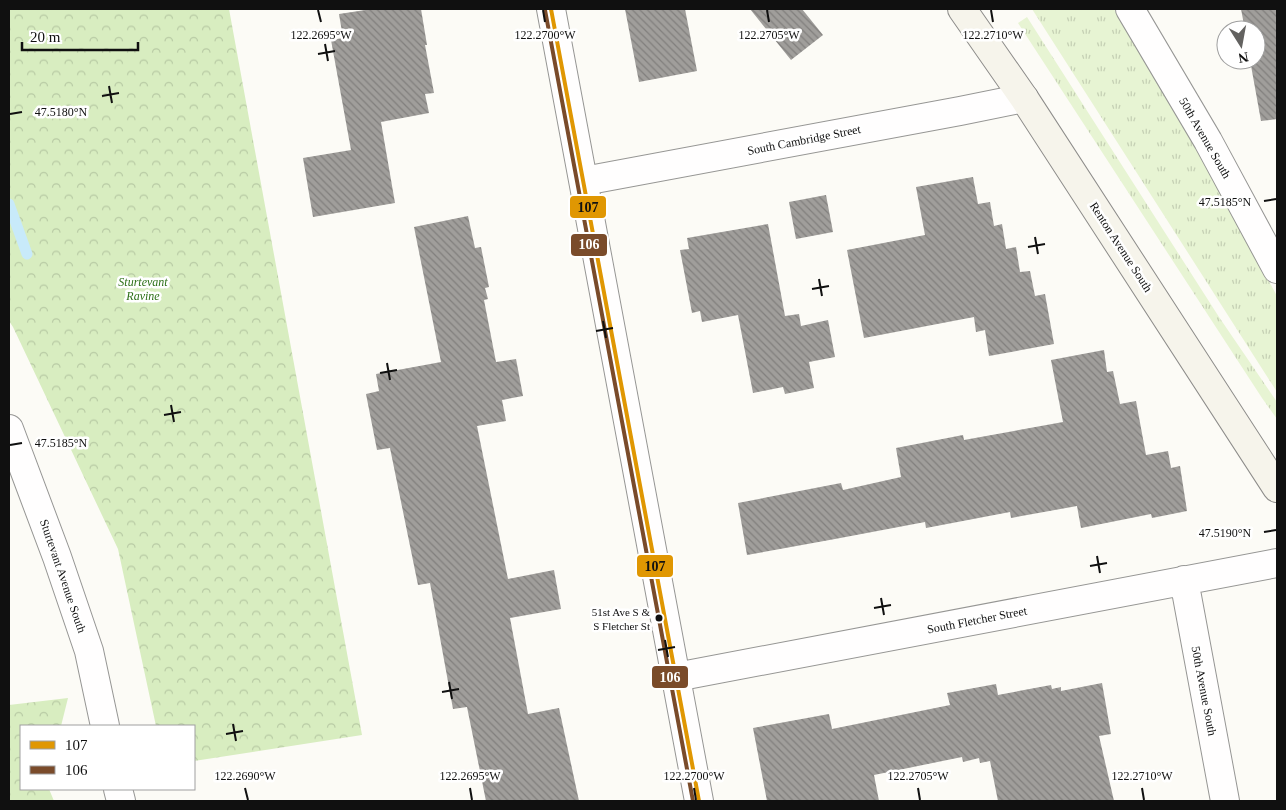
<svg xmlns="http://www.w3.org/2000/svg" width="1286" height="810" viewBox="0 0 1286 810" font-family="'Times New Roman',serif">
  <defs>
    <pattern id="grass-tufts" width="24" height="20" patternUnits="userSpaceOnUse" patternTransform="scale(1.25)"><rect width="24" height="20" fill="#e7f4d3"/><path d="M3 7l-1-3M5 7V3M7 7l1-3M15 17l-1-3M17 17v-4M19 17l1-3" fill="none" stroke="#c5d0b4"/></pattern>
    <pattern id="forest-crowns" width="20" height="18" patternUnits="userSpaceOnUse" patternTransform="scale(1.25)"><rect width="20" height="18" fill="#d8edc0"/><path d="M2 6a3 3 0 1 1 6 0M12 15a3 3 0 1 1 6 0" fill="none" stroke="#b8caa4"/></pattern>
    <pattern id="building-back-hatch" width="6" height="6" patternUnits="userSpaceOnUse" patternTransform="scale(1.25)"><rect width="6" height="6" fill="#a09e9b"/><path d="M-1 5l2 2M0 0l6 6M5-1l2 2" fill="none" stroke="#817f7d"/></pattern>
  </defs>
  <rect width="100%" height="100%" fill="#fcfbf6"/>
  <path fill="url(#grass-tufts)" d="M 1032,9 L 1114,9 L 1169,99 L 1277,296 L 1277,392 Z
    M 1027,17 L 1219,317 L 1277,402 L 1277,419 L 1262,398 L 1018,23 Z"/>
  <path fill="url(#forest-crowns)" d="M 9,9 L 229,9 L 362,735 L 194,761 L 194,726 L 156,726 L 118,549 L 13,327 L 9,321 Z
    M 68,698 L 61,726 L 21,726 L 21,789 L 49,789 L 54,801 L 9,801 L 9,705 Z"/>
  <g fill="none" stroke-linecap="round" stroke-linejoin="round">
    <path stroke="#c8eafa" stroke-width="11" d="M 9,204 L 27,254"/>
  </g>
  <path fill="url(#building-back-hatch)" d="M 372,9 L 421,9 L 427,45 L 425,45 L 434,93 L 425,94 L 429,113 L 381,122 L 395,203 L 313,217 L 303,158 L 351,150 L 331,40 L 343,38 L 339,14 Z
    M 625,9 L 685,9 L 697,71 L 639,82 Z
    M 750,9 L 802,9 L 823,35 L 791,60 Z
    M 1241,9 L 1277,9 L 1277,119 L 1261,121 L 1250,60 L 1256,60 L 1256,30 L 1245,30 Z
    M 973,177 L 978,204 L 990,202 L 994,226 L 1002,224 L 1006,249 L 1016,247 L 1020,272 L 1030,271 L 1035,296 L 1045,294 L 1054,344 L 989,356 L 985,330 L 976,332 L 974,317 L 864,338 L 847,250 L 925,235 L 916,187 Z
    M 826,195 L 833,232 L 796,239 L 789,202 Z
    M 468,216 L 475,248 L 481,247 L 489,287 L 485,288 L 488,299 L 484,300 L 496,362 L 516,359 L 523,396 L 502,400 L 506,421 L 477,426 L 508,579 L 554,570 L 561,609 L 510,618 L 528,714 L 559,708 L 579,801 L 486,801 L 467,707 L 453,709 L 430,583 L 418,585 L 390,448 L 377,450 L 366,394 L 379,391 L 376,374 L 441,362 L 414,227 Z
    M 768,224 L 785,316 L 799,314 L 801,326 L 828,320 L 835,357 L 809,362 L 814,388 L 785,394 L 783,387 L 753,393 L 738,315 L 702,322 L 700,311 L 692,313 L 680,250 L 689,249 L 687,238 Z
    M 1104,350 L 1107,372 L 1113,371 L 1120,404 L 1136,401 L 1146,455 L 1168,451 L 1171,468 L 1180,466 L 1187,511 L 1152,518 L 1151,514 L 1081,528 L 1077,506 L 1011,518 L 1010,512 L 926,528 L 925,522 L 835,539 L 747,555 L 738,503 L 841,483 L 843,490 L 901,477 L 896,448 L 963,435 L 964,440 L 1063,422 L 1051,360 Z
    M 1102,683 L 1111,734 L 1099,736 L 1114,801 L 998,801 L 990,761 L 980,763 L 979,758 L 963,762 L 962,757 L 874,775 L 879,801 L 767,801 L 753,728 L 829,714 L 832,729 L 950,705 L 947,693 L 996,684 L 998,695 L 1051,685 L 1052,689 L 1061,687 L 1061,691 Z"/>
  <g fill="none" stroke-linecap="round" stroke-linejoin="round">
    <g stroke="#969694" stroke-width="30">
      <path id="minor" d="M 1130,9 L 1208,141 L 1277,269
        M 584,181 L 960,111 L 1024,98
        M 9,429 L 57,557 L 89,651 L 105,726
        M 1184,580 L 1225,801
        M 676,677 L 1277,563
        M 118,789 L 121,801"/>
    </g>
    <g stroke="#969694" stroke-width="30">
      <path id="tertiary" d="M 551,9 L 699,801"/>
    </g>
    <g stroke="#8d8c8a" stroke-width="30">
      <path id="secondary" d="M 962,9 L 1024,98 L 1277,488"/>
    </g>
    <use href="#minor" stroke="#fffefe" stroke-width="28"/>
    <use href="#tertiary" stroke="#fffefe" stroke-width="28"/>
    <use href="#secondary" stroke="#f6f4eb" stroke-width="28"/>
    <g stroke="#fff" stroke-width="8">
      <path id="bus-1" d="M 551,9 L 699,801"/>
    </g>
    <g stroke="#fff" stroke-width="8">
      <path id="bus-2" d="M 545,10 L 693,801"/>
    </g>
    <use href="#bus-1" stroke="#e09702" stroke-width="4"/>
    <use href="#bus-2" stroke="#7a4b2a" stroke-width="4"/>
  </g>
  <path fill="none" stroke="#101010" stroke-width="2" d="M 318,10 L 321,22M 543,10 L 545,22M 767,10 L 769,22M 991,10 L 993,22M 325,44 L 328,61M 318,54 L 335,51M 109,86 L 112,103M 102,96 L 119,93M 10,114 L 22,112M 1264,201 L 1276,199M 1035,237 L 1038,254M 1028,247 L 1045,244M 819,279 L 822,296M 812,289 L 829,286M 603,321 L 606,338M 596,331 L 613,328M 387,363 L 390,380M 380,373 L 397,370M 171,405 L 174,422M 164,415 L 181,412M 10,445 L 22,443M 1264,532 L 1276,530M 1097,556 L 1100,573M 1090,566 L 1107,563M 881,598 L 884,615M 874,608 L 891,605M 665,640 L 668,657M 658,650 L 675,647M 449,682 L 452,699M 442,692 L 459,689M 233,724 L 236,741M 226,734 L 243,731M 245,788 L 248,800M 470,788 L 472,800M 694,788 L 696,800M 918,788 L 920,800M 1142,788 L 1144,800"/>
  <circle fill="#101010" stroke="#fff" stroke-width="2" cx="659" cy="618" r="4.5"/>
  <g text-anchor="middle" stroke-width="5" stroke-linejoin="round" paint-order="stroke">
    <g font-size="11" fill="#101010" stroke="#fff" text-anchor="end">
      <text x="650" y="616">51st Ave S &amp;<tspan x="650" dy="14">S Fletcher St</tspan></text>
    </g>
    <g font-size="12" fill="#101010" stroke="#fff">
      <text transform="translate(1205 138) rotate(60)" y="4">50th Avenue South</text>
      <text transform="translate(804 140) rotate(-11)" y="4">South Cambridge Street</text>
      <text transform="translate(1121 247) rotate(57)" y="4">Renton Avenue South</text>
      <text transform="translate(63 576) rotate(71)" y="4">Sturtevant Avenue South</text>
      <text transform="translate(977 620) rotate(-11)" y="4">South Fletcher Street</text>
      <text transform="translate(1204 691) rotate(79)" y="4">50th Avenue South</text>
    </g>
    <g font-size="12" font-style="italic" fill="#2d7018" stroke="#fff">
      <text x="143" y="286">Sturtevant<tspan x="143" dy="14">Ravine</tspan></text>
    </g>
  </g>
  <g font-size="12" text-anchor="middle" fill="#101010" stroke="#fff" stroke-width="5" stroke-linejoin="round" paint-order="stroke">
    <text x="321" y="39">122.2695°W</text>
    <text x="545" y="39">122.2700°W</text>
    <text x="769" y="39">122.2705°W</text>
    <text x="993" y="39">122.2710°W</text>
    <text x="61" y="116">47.5180°N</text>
    <text x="1225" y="206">47.5185°N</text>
    <text x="61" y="447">47.5185°N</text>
    <text x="1225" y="537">47.5190°N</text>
    <text x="245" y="780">122.2690°W</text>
    <text x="470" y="780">122.2695°W</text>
    <text x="694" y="780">122.2700°W</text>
    <text x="918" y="780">122.2705°W</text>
    <text x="1142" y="780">122.2710°W</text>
  </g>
  <g stroke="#fff" stroke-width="2">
    <rect x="569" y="195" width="38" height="24" rx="5" fill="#e09702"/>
    <rect x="570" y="233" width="38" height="24" rx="5" fill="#7a4b2a"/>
    <rect x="636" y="554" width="38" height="24" rx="5" fill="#e09702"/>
    <rect x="651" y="665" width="38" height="24" rx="5" fill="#7a4b2a"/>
  </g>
  <g font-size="14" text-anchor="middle" font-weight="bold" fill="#fff">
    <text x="589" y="249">106</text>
    <text x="670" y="682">106</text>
  </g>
  <g font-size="14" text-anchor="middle" font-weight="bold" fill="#111">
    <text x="588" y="212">107</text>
    <text x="655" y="571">107</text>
  </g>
  <rect width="1286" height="810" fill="none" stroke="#101010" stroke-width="20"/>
  <rect x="20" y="725" width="175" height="65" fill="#ffffff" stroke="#9f9f9f"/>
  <rect x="30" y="741" width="25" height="8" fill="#e09702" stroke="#9f9f9f"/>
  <text x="65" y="750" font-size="15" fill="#101010">107</text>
  <rect x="30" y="766" width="25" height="8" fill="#7a4b2a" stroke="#9f9f9f"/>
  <text x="65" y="775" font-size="15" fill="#101010">106</text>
  <g transform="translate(1241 45) rotate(169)"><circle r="24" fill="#ffffff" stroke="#9f9f9f"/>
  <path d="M0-4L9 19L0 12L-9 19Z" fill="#636260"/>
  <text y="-8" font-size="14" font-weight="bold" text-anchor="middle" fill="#101010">N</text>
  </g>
  <path d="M22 42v8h116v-8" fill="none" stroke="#101010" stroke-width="2.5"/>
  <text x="30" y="42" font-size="15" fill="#101010" stroke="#ffffff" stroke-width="4" paint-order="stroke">20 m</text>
</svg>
